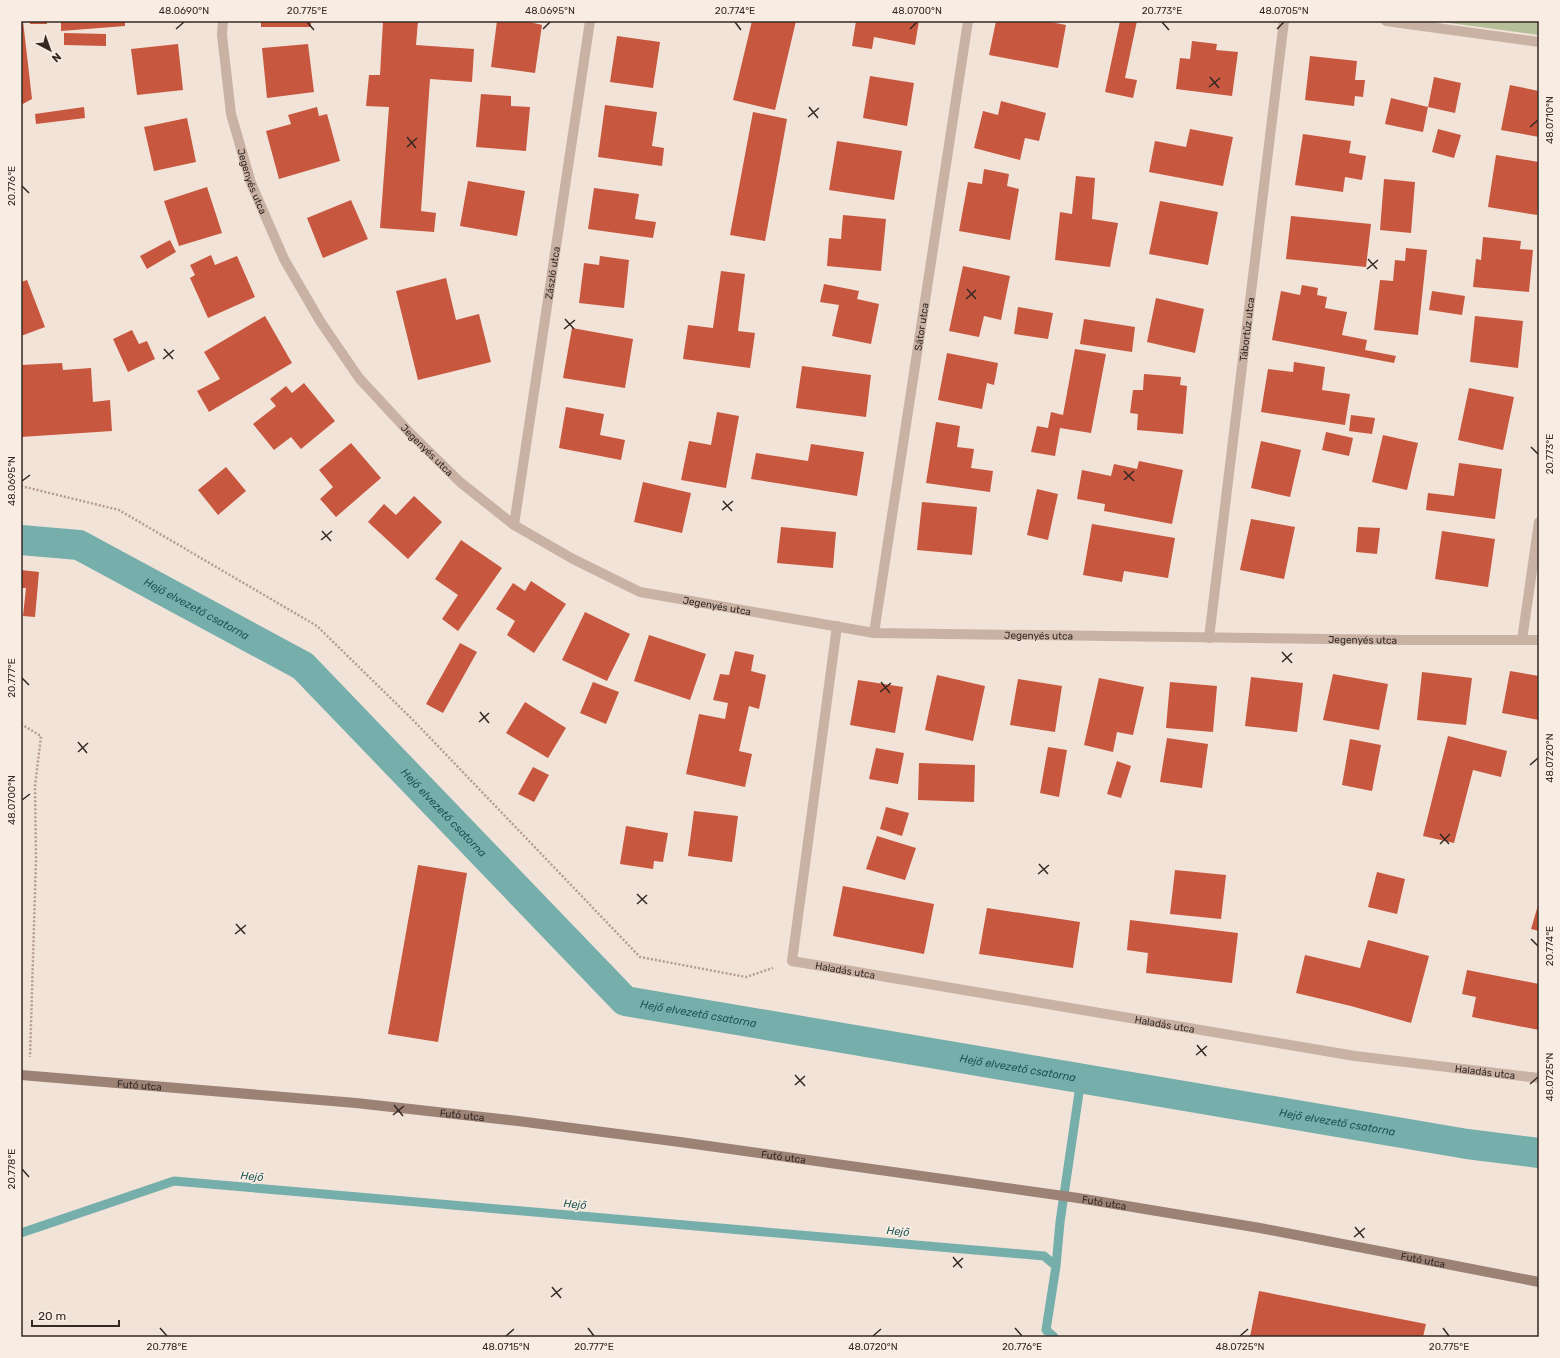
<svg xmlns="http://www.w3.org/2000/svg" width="1560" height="1358" viewBox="0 0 1560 1358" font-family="Rubik,sans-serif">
  <rect width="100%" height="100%" fill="#f1e3d7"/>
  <path fill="#b5c098" d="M 1435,21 L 1539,21 L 1539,35 Z"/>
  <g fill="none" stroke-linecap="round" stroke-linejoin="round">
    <path stroke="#76aeac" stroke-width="9" d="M 21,1233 L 174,1181 L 1044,1256 L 1056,1266 L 1046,1330 L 1054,1337
      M 1056,1266 L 1060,1222 L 1081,1079"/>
    <path stroke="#76aeac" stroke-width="30" id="s1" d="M 21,540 L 79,545 L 303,666 L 625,1001 L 1467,1144 L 1539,1153"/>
  </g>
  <path fill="#c7573f" d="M 21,21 L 23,21 L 32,99 L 21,105 Z
    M 30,21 L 47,21 L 47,24 L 30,24 Z
    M 61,21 L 125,21 L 125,26 L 61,31 Z
    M 261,21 L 311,21 L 311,27 L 261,27 Z
    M 383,21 L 418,21 L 416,45 L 474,49 L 472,82 L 430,79 L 421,211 L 436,213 L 434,232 L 380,228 L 389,107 L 366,106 L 369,75 L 380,75 Z
    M 497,21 L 526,21 L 542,25 L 535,73 L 491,67 Z
    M 752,21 L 796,21 L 775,110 L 733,100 Z
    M 856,21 L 919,21 L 915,45 L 874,37 L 872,49 L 852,46 Z
    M 996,21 L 1045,21 L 1066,25 L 1058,68 L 989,55 Z
    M 1120,21 L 1137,21 L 1125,78 L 1137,80 L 1133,98 L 1105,92 Z
    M 64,33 L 106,34 L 106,46 L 64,45 Z
    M 617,36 L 660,42 L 653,88 L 610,82 Z
    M 1192,41 L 1217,44 L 1216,50 L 1238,52 L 1232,96 L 1176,89 L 1180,58 L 1190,59 Z
    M 178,44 L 183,90 L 137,95 L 131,49 Z
    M 308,44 L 314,92 L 267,98 L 262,48 Z
    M 1310,56 L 1357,61 L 1355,80 L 1365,80 L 1363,97 L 1355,96 L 1354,106 L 1305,100 Z
    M 870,76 L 914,83 L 907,126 L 863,118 Z
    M 1434,77 L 1461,83 L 1455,113 L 1428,107 Z
    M 1510,85 L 1539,91 L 1539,137 L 1501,130 Z
    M 481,94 L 511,96 L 511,106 L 530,107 L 526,151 L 476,147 Z
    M 1391,98 L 1428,107 L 1423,132 L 1385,124 Z
    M 1001,101 L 1046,113 L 1039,141 L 1025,138 L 1020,160 L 974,148 L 983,111 L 998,115 Z
    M 605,105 L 657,112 L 652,146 L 664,148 L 662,166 L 598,157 Z
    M 84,107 L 85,118 L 36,124 L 35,114 Z
    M 317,107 L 319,116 L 327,114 L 340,161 L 279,179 L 266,131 L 291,124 L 288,115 Z
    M 753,112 L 787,119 L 765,241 L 730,235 Z
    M 187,118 L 196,162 L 154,171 L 144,127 Z
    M 1190,129 L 1233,137 L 1223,186 L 1149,172 L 1155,141 L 1186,147 Z
    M 1438,129 L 1461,135 L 1454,158 L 1432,152 Z
    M 1303,134 L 1351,141 L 1349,153 L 1366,156 L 1362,180 L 1345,177 L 1343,192 L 1295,185 Z
    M 837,141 L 902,151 L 894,200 L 829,190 Z
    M 1496,155 L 1539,162 L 1539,201 L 1537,215 L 1488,207 Z
    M 984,169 L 1009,174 L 1007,186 L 1019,189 L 1010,240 L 959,231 L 968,182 L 982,184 Z
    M 1076,176 L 1095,178 L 1092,219 L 1118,223 L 1110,267 L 1055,260 L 1060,212 L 1072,214 Z
    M 1384,179 L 1415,182 L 1411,233 L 1380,230 Z
    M 468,181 L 525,191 L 517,236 L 460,226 Z
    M 207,187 L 222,233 L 179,246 L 164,201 Z
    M 594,188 L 639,194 L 635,219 L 656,222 L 653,238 L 588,229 Z
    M 351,200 L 368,239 L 323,258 L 307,218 Z
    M 1160,201 L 1218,212 L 1208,265 L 1149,254 Z
    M 843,215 L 886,219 L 881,271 L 827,266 L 829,238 L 841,239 Z
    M 1291,216 L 1371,224 L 1366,267 L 1286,259 Z
    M 1483,237 L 1521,241 L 1520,249 L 1533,250 L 1529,292 L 1473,287 L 1476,259 L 1481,260 Z
    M 170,240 L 176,252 L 147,269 L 140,256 Z
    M 1406,248 L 1427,250 L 1418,335 L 1374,330 L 1380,280 L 1393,281 L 1395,260 L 1405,261 Z
    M 211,255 L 215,265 L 237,256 L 255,297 L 208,318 L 190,278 L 195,275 L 190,265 Z
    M 600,256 L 629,260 L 624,308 L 579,303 L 584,263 L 599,265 Z
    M 963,266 L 1010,276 L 1001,320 L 984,316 L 979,337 L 949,331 Z
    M 721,271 L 745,274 L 738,331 L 755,333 L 750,368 L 683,359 L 688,325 L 713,328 Z
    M 446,278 L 456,320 L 479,314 L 491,362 L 418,380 L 396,291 Z
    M 27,280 L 45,327 L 21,336 L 21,282 Z
    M 824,284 L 859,291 L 857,299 L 879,304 L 871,344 L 832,336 L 839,305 L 820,302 Z
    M 1302,285 L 1318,288 L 1317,295 L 1327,297 L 1325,308 L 1347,312 L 1342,335 L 1367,340 L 1365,350 L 1396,356 L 1394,363 L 1272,340 L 1281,291 L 1300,295 Z
    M 1432,291 L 1465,296 L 1462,315 L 1429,310 Z
    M 1156,298 L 1204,309 L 1195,353 L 1147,342 Z
    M 1018,307 L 1053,313 L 1048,339 L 1014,334 Z
    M 265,316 L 292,363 L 209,412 L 197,391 L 220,379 L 204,352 Z
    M 1475,316 L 1523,321 L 1518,368 L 1470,362 Z
    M 1084,319 L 1135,327 L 1132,352 L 1080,344 Z
    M 572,328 L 633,339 L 625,388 L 563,378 Z
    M 132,330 L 139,344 L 147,341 L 155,359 L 128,372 L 113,339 Z
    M 1075,349 L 1106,354 L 1091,433 L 1060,428 L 1055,456 L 1031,452 L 1037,426 L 1048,428 L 1051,412 L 1063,415 Z
    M 947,353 L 998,363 L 994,385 L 987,383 L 982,409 L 938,400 Z
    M 1294,362 L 1325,367 L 1322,390 L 1350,394 L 1345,425 L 1261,412 L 1268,369 L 1293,372 Z
    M 62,363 L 63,370 L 91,368 L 93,402 L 110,400 L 112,431 L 21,437 L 21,365 Z
    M 802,366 L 871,375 L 866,417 L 796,408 Z
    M 1144,374 L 1181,377 L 1180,385 L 1187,386 L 1183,434 L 1137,430 L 1138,414 L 1130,413 L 1133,390 L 1143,390 Z
    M 304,383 L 335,421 L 301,449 L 291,437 L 274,450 L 253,424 L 276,406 L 270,399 L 286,386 L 292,393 Z
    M 1469,388 L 1514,397 L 1503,450 L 1458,440 Z
    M 566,407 L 604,414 L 600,435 L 625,440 L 621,460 L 559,448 Z
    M 717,412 L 739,416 L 726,488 L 681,480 L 689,441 L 711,445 Z
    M 1351,415 L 1375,418 L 1372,434 L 1349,431 Z
    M 936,422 L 960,426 L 957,447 L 974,449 L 971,468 L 993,471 L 990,492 L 926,483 Z
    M 1326,432 L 1353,438 L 1349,456 L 1322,450 Z
    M 1383,435 L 1418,443 L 1407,490 L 1372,482 Z
    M 1261,441 L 1301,450 L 1290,497 L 1251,488 Z
    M 351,443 L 381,478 L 336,517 L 320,499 L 333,487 L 319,470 Z
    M 811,444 L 864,452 L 857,496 L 751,479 L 756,453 L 808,461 Z
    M 1139,461 L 1183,470 L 1172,524 L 1104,511 L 1105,504 L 1077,499 L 1082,470 L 1111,476 L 1114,464 L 1137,469 Z
    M 1459,463 L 1502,469 L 1495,519 L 1426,510 L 1428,493 L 1454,496 Z
    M 226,467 L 246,491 L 218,515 L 198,490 Z
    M 643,482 L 691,493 L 682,533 L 634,522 Z
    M 1037,489 L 1058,494 L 1048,540 L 1027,535 Z
    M 414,496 L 442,522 L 408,559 L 368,522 L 384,504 L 396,515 Z
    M 922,502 L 977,507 L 972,555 L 917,550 Z
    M 1251,519 L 1295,527 L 1284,579 L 1240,570 Z
    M 1092,524 L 1175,538 L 1168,578 L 1124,571 L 1122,582 L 1083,575 Z
    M 781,527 L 836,532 L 833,568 L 777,563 Z
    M 1358,527 L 1380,528 L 1377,554 L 1356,552 Z
    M 1442,531 L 1495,539 L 1488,587 L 1435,579 Z
    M 461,540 L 502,568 L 458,631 L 442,619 L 458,595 L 435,579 Z
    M 21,570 L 39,572 L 35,617 L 23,616 L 26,588 L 21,588 Z
    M 531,581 L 566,604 L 534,653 L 507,635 L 515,621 L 496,609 L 513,583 L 525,591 Z
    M 585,612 L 630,634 L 607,681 L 562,660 Z
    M 649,635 L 706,654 L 690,700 L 634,681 Z
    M 460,643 L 477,652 L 443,713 L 426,704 Z
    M 735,651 L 754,655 L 751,671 L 766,675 L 759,709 L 749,706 L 739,751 L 752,754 L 745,787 L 686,774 L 699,714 L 725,719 L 728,703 L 713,700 L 720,674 L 729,675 Z
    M 1510,671 L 1539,676 L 1539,720 L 1502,713 Z
    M 1422,672 L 1472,678 L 1466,725 L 1417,720 Z
    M 1333,674 L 1388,684 L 1379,730 L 1323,720 Z
    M 937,675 L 985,686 L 973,741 L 925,730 Z
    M 1251,677 L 1303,683 L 1297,732 L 1245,726 Z
    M 1099,678 L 1144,687 L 1133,735 L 1117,732 L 1113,752 L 1084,745 Z
    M 1018,679 L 1062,686 L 1055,732 L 1010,725 Z
    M 858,680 L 903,687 L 895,733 L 850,725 Z
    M 593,682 L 619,692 L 606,724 L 580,713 Z
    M 1170,682 L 1217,686 L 1213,732 L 1166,728 Z
    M 525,702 L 566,728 L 548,758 L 506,733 Z
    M 1448,736 L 1507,751 L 1501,777 L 1473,770 L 1454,843 L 1423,836 Z
    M 1167,738 L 1208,744 L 1202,788 L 1160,782 Z
    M 1350,739 L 1381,745 L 1372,791 L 1342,785 Z
    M 1048,747 L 1067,750 L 1059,797 L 1040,793 Z
    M 876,748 L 904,753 L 898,784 L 869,779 Z
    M 1117,761 L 1131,766 L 1121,798 L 1107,794 Z
    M 919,763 L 975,765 L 974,802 L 918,800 Z
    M 533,767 L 549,775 L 534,802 L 518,794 Z
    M 886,807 L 909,813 L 902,836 L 880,829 Z
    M 694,811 L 738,816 L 732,862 L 688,856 Z
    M 626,826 L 668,833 L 663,862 L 654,861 L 653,869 L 620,864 Z
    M 877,836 L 916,848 L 905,880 L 866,869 Z
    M 418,865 L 467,873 L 438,1042 L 388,1034 Z
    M 1175,870 L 1226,875 L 1221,919 L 1170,914 Z
    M 1377,872 L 1405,879 L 1397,914 L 1368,907 Z
    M 843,886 L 934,904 L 924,954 L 833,936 Z
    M 1539,902 L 1539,931 L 1531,929 Z
    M 987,908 L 1080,922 L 1073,968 L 979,954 Z
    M 1130,920 L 1238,933 L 1232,983 L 1146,973 L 1148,953 L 1127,950 Z
    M 1368,940 L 1429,956 L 1411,1023 L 1351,1006 L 1296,993 L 1305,955 L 1360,968 Z
    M 1467,970 L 1539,984 L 1539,1030 L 1472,1017 L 1476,997 L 1462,994 Z
    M 1259,1291 L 1426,1324 L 1423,1337 L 1250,1337 Z"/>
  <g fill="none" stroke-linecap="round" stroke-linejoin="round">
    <path stroke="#b49c8e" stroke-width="2.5" stroke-dasharray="2 2" stroke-linecap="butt" d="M 21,486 L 119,510 L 317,626 L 412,719 L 640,957 L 746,977 L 773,968
      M 21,724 L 41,736 L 35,786 L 36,859 L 30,1057"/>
    <g stroke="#c9b2a3" stroke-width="10">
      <path id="s2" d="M 223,21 L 222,35 L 231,114 L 251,183 L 284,259 L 320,321 L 359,378 L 409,432 L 460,482 L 514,525 L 573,559 L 640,592 L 874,633 L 1405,640 L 1539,640"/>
      <path d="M 1386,21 L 1539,42"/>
      <path id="s3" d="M 514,525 L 590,21"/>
      <path id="s4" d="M 837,626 L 792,961 L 1355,1056 L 1539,1078"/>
      <path id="s5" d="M 874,633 L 968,21"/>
      <path id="s6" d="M 1209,638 L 1284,21"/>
      <path d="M 1522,640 L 1539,522"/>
    </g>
    <path stroke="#9c8175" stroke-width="10" id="s7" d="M 21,1075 L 356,1103 L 518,1121 L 680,1142 L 1078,1198 L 1260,1228 L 1539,1282"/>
  </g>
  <path fill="none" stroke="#342925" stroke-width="1.5" d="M 307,22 L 314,30M 735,22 L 741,30M 1162,22 L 1169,30M 176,29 L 184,22M 543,29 L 550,22M 910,29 L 917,22M 1277,29 L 1284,22M 1210,77 L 1219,88M 1209,87 L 1220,78M 809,107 L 818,118M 808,117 L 819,108M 1530,127 L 1538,120M 407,137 L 416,148M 407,147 L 417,138M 22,186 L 29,193M 1368,259 L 1377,269M 1367,269 L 1378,260M 967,289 L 976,299M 966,299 L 976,290M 565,319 L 574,329M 564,329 L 575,320M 164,349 L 173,359M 163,359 L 174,350M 1531,447 L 1538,454M 1124,471 L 1134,481M 1124,480 L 1134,471M 22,481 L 30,475M 723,501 L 732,511M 722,510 L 733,501M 322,531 L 331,541M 321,540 L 332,531M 1282,652 L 1292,663M 1282,662 L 1292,653M 22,678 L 29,685M 881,682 L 890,693M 880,692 L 891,683M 480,712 L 489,723M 479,722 L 489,713M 78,742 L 87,753M 78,752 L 88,743M 1530,765 L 1538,758M 22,800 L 30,794M 1440,834 L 1449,844M 1440,844 L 1450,834M 1039,864 L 1048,874M 1038,874 L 1049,865M 637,894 L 647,904M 637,904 L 647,895M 236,924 L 245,934M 235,934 L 246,925M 1531,939 L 1538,946M 1197,1045 L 1206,1056M 1196,1055 L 1207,1046M 795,1075 L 805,1086M 1530,1084 L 1538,1077M 795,1085 L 805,1076M 394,1105 L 403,1116M 393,1115 L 404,1106M 22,1169 L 29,1177M 1355,1227 L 1364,1238M 1354,1237 L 1365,1228M 953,1257 L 962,1268M 953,1267 L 963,1258M 552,1287 L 561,1298M 551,1297 L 562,1288M 160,1328 L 167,1336M 588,1328 L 594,1336M 1015,1328 L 1022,1336M 1443,1328 L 1449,1336M 506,1336 L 514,1329M 873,1336 L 881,1329M 1240,1336 L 1248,1329"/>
  <g text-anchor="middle" stroke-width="3.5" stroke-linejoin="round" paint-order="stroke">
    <g font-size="10" fill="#342925" stroke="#f9ede3">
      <text dy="4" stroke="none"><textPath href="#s2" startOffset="164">Jegenyés utca</textPath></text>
      <text dy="4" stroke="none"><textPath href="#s3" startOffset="255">Zászló utca</textPath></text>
      <text dy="4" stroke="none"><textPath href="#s5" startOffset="310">Sátor utca</textPath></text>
      <text dy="4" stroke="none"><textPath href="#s6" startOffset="311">Tábortűz utca</textPath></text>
      <text dy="4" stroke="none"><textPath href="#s2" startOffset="488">Jegenyés utca</textPath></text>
      <text dy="4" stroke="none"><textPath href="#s2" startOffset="824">Jegenyés utca</textPath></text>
      <text dy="4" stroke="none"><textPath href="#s2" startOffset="1148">Jegenyés utca</textPath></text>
      <text dy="4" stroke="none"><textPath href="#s2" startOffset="1472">Jegenyés utca</textPath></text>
      <text dy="4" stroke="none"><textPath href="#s4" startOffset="392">Haladás utca</textPath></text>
      <text dy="4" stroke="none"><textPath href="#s4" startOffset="716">Haladás utca</textPath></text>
      <text dy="4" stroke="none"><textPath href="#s4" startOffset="1040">Haladás utca</textPath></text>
      <text dy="4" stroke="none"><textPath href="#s7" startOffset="119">Futó utca</textPath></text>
      <text dy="4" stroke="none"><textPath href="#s7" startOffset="443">Futó utca</textPath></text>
      <text dy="4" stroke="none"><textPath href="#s7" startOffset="767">Futó utca</textPath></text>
      <text dy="4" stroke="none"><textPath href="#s7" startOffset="1091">Futó utca</textPath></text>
      <text dy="4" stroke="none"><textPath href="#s7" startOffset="1415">Futó utca</textPath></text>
    </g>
    <g font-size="11" font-style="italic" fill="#1b5555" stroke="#f9ede3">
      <text dy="4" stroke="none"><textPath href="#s1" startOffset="192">Hejő elvezető csatorna</textPath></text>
      <text dy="4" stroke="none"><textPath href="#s1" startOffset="516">Hejő elvezető csatorna</textPath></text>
      <text dy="4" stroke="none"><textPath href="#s1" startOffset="852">Hejő elvezető csatorna</textPath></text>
      <text dy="4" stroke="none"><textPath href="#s1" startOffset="1176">Hejő elvezető csatorna</textPath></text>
      <text dy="4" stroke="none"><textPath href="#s1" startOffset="1500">Hejő elvezető csatorna</textPath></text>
      <text transform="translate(252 1176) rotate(5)" y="4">Hejő</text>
      <text transform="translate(575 1204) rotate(5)" y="4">Hejő</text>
      <text transform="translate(898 1231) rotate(5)" y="4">Hejő</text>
    </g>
  </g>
  <rect width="1560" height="1358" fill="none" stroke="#f9ede3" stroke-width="44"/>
  <g transform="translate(50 50) rotate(139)" stroke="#f9ede3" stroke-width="3" paint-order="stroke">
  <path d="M0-3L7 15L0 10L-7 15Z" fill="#342925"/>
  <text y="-6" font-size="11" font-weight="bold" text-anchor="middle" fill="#342925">N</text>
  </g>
  <path d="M32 1320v6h87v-6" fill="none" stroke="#342925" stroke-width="2"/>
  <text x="38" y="1320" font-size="12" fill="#342925" stroke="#f9ede3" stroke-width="3" paint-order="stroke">20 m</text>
  <rect x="22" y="22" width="1516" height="1314" fill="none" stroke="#342925" stroke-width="1.5"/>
  <g font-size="10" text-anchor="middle" fill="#342925">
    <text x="184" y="14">48.0690°N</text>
    <text x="307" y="14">20.775°E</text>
    <text x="550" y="14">48.0695°N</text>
    <text x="735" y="14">20.774°E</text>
    <text x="917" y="14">48.0700°N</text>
    <text x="1162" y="14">20.773°E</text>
    <text x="1284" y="14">48.0705°N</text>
    <text transform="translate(1549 120) rotate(-90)" y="4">48.0710°N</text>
    <text transform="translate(11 186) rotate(-90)" y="4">20.776°E</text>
    <text transform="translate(1549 454) rotate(-90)" y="4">20.773°E</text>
    <text transform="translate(11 481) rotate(-90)" y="4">48.0695°N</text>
    <text transform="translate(11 678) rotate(-90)" y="4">20.777°E</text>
    <text transform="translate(1549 758) rotate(-90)" y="4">48.0720°N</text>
    <text transform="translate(11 800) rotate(-90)" y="4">48.0700°N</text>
    <text transform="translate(1549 946) rotate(-90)" y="4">20.774°E</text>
    <text transform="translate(1549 1077) rotate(-90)" y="4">48.0725°N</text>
    <text transform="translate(11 1169) rotate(-90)" y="4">20.778°E</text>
    <text x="167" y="1350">20.778°E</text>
    <text x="506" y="1350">48.0715°N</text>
    <text x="594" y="1350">20.777°E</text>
    <text x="873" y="1350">48.0720°N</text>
    <text x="1022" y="1350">20.776°E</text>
    <text x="1240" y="1350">48.0725°N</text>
    <text x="1449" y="1350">20.775°E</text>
  </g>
</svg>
